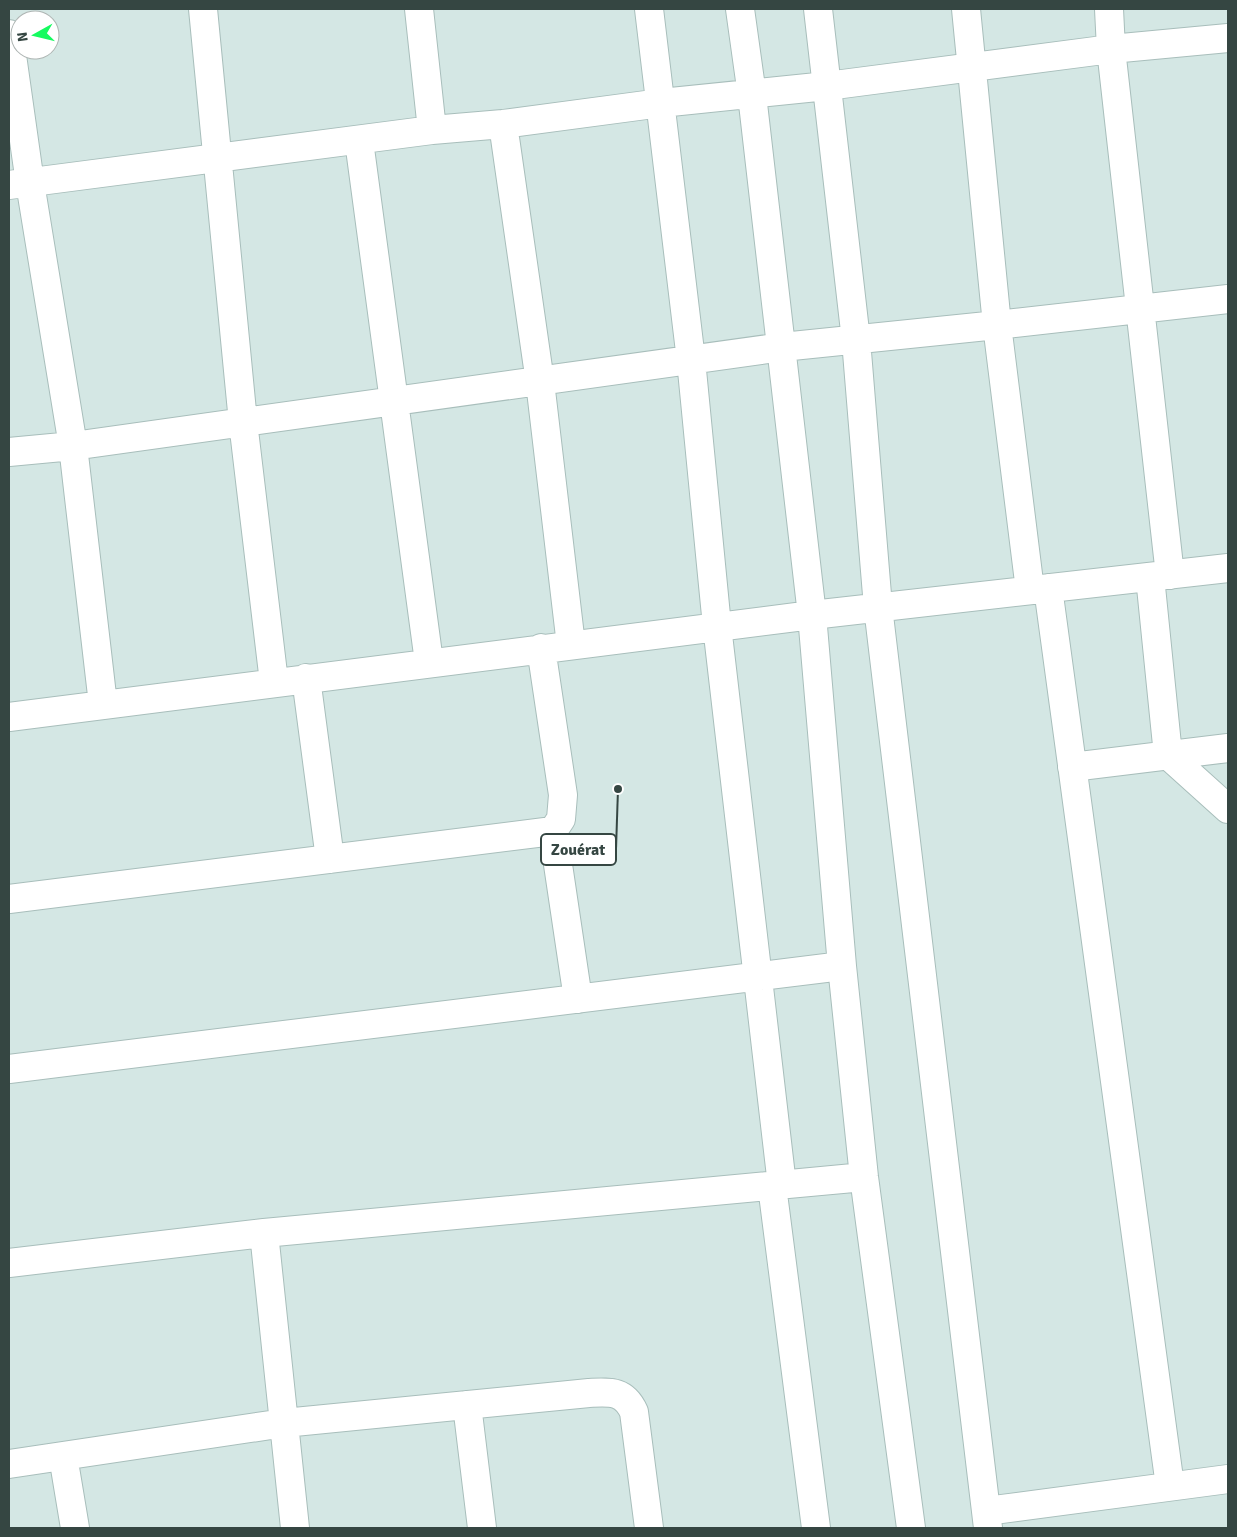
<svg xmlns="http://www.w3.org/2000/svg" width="1237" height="1537" viewBox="0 0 1237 1537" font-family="Signika,sans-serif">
  <rect width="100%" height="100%" fill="#e6f3f1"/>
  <path fill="#d4e7e4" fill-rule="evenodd" d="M 9,9 L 1228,9 L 1228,1528 L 9,1528 ZM 20,20 L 50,20 L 50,50 L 20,50 Z"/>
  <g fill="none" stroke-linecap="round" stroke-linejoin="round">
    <g stroke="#a8bebb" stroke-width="30">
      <path id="street" d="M 203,9 L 243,422 L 274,682
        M 419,9 L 432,130
        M 649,9 L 691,360 L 717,626 L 782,1185
        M 740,9 L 752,95 L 812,615 L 842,966 L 864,1177 L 911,1528
        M 818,9 L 856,340 L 878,607 L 988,1528
        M 966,9 L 997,325 L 1030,590
        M 1109,9 L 1111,49 L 1170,575
        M 9,34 L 30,183 L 73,446 L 103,704
        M 503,124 L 540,382 L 571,645
        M 359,141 L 429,662
        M 9,185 L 432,130 L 503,124 L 661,103 L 827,86 L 1111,49 L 1228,38
        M 9,452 L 73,446 L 782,347 L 997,325 L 1228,299
        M 1150,577 L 1168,755 L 1228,809
        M 1048,588 L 1170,1486
        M 306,678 L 330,859
        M 9,717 L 812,615 L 1228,568
        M 1072,767 L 1228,748
        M 553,831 L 578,999
        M 9,899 L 553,831 L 561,819 L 563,795 L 541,648
        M 9,1069 L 842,966
        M 772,1186 L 816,1528
        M 264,1233 L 295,1528
        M 9,1263 L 264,1233 L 864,1177
        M 467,1405 L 482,1528
        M 63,1456 L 75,1528
        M 9,1464 L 284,1423 L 589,1393 C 610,1392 624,1390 634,1412 L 649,1528
        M 986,1511 L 1228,1479"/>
    </g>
    <use href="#street" stroke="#fff" stroke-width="28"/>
  </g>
  <path fill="none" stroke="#354642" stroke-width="2" d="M618 789L616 849"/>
  <circle fill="#354642" stroke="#fff" stroke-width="2" cx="618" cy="789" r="5"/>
  <rect fill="#fff" stroke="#354642" stroke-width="2" x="541" y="834" width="75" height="31" rx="5"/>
  <g font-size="16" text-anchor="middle" font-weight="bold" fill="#354642">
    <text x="578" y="855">Zouérat</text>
  </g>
  <rect width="1237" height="1537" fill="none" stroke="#354642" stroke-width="20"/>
  <g transform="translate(35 35) rotate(262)"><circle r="24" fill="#ffffff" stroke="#aeb5b3"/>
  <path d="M0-4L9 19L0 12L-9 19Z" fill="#15fb5f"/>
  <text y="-8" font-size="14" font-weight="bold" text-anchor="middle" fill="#354642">N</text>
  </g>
</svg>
